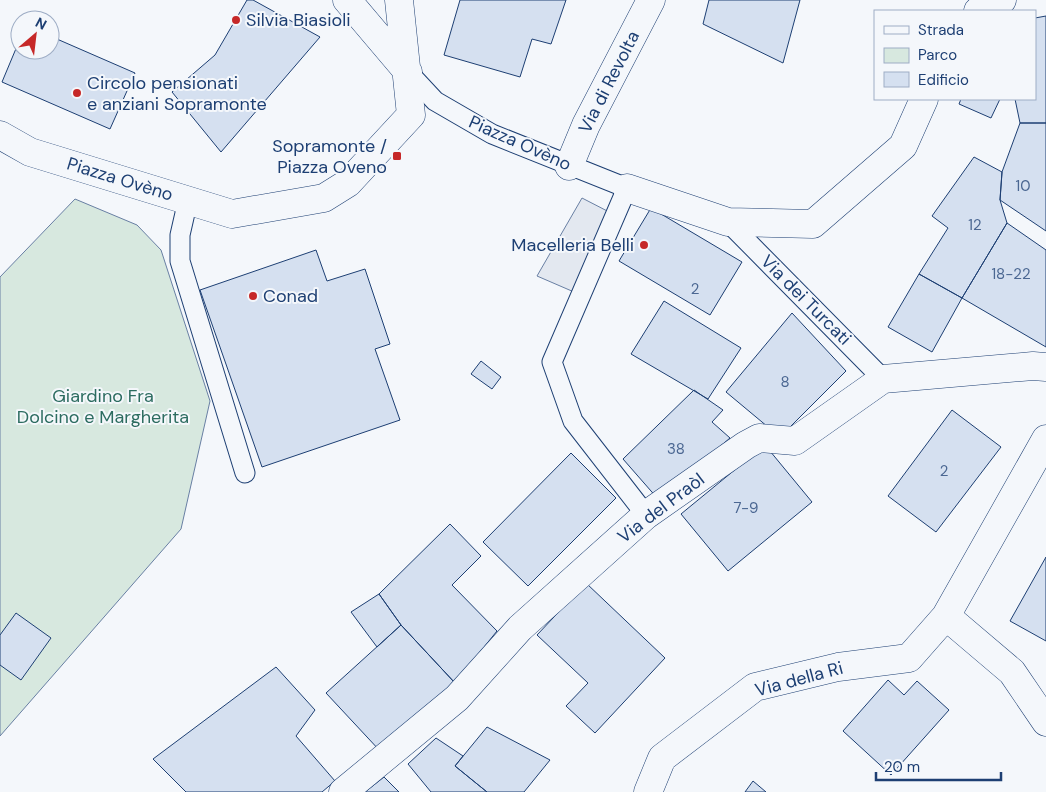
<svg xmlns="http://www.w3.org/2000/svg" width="1046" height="792" viewBox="0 0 1046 792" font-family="'DM Sans',sans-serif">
  <rect width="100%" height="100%" fill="#f4f7fb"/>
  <path fill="#d7e8df" stroke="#687fa3" d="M 75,199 L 137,225 L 161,250 L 210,401 L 181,529 L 0,736 L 0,277 Z"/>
  <path fill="#e3e8f0" stroke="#687fa3" d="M 582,198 L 615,215 L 581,295 L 537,276 Z"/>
  <path fill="#d5e0f0" stroke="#1d3f73" d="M 247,0 L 253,0 L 320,37 L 221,152 L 172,92 L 215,55 Z
    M 460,0 L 566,0 L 551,44 L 532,39 L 520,77 L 444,55 Z
    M 709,0 L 800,0 L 783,63 L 703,24 Z
    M 1046,16 L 1046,123 L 1020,123 L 1015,99 L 1035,99 L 1035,18 Z
    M 50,36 L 135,73 L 110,129 L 2,82 L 20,39 L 20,50 L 50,50 Z
    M 961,99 L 1000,99 L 991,118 L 959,104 Z
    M 1020,123 L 1046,123 L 1046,231 L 1000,200 L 1002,172 Z
    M 974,157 L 1002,172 L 1000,200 L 1007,223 L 962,298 L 919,274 L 948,228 L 932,216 Z
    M 651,208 L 742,262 L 710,315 L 619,261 Z
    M 1007,223 L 1046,250 L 1046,347 L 962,298 Z
    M 316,250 L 327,281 L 365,269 L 390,344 L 375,349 L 400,420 L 262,467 L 200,290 Z
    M 919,274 L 962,298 L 932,352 L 888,327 Z
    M 664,301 L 741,348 L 708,399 L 631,354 Z
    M 792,313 L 846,371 L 780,437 L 726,392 Z
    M 481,361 L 501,377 L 492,389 L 471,374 Z
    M 694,390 L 723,410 L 712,422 L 730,438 L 658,499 L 623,459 Z
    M 952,410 L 1001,447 L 936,532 L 888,496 Z
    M 765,445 L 812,502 L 728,571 L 681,514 Z
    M 571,453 L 616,498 L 528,586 L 483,542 Z
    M 450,524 L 481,556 L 452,585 L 497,631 L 455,683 L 401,625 L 379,594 Z
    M 1046,557 L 1046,641 L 1010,621 Z
    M 586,583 L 665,658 L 595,733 L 566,706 L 588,683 L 537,635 Z
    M 379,594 L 401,625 L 377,647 L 351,612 Z
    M 16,613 L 51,638 L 21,680 L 0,665 L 0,635 Z
    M 401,625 L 455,683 L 381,752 L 326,693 Z
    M 276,667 L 315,710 L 296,736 L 335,781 L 322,792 L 186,792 L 153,759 Z
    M 888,680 L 904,695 L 917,681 L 949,710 L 891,775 L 843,731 Z
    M 487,727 L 550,760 L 524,792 L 487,792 L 455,766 Z
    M 436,738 L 463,756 L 455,766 L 487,792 L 431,792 L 408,764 Z
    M 384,777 L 399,792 L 365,792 Z
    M 753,781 L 766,792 L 745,792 Z"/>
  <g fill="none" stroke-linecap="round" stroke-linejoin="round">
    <g stroke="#1d3f73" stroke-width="21">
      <path id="service" d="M 408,72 L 435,101 L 492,134 L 627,188 L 552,362 L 573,421 L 646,515
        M 188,200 L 180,235 L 180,261 L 245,473
        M 728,222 L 883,379"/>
    </g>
    <g stroke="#1d3f73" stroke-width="29">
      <path id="minor" d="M 347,0 L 408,72
        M 978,11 L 1002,0
        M 0,135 L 30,152 L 232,214 L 324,198 L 348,183 L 411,115 L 399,0
        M 569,166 L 586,125 L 651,0
        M 627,188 L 728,222 L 813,224 L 903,146 L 924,99
        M 946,616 L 1012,672 L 1046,722
        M 343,792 L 457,698 L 520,628 L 646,515 L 746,445 L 759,438 L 795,441 L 883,379 L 1033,366 L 1046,367
        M 648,792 L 662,758 L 755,687 L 838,667 L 909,658 L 946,616 L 1046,439"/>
    </g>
    <use href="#service" stroke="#f4f7fb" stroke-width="19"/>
    <use href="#minor" stroke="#f4f7fb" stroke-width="28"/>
  </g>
  <g fill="#c62828" stroke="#f4f7fb" stroke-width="2">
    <circle cx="236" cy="20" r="5"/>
    <circle cx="77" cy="93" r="5"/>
    <rect x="392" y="151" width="10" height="10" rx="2.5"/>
    <circle cx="644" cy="245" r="5"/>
    <circle cx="253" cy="296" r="5"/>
  </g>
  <g text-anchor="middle" stroke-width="4" stroke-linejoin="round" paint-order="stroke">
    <g font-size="15" fill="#4b6792">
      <text x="1023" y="191">10</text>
      <text x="975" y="230">12</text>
      <text x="1011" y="279">18-22</text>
      <text x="695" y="294">2</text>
      <text x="785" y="387">8</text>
      <text x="676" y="454">38</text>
      <text x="944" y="476">2</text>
      <text x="746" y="513">7-9</text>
    </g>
    <g font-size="18" fill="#1d3f73" stroke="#f4f7fb" text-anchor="start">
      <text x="246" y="26">Silvia Biasioli</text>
      <text x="87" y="89">Circolo pensionati<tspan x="87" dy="21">e anziani Sopramonte</tspan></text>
      <text x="387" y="152" text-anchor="end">Sopramonte /<tspan x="387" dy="21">Piazza Oveno</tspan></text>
      <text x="634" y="251" text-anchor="end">Macelleria Belli</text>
      <text x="263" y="302">Conad</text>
    </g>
    <g font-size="18" fill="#1d3f73" stroke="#f4f7fb">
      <text transform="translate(609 82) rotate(-63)" y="6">Via di Revolta</text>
      <text transform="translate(520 143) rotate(24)" y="6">Piazza Ovèno</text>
      <text transform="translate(120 179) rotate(17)" y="6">Piazza Ovèno</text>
      <text transform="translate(806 300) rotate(45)" y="6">Via dei Turcati</text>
      <text transform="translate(661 508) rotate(-37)" y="6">Via del Praòl</text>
      <text transform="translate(799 679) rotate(-15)" y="6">Via della Ri</text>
    </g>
    <g font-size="18" fill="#2c6c60" stroke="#f4f7fb">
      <text x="103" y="402">Giardino Fra<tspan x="103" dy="21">Dolcino e Margherita</tspan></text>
    </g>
  </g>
  <rect x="874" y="10" width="162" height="90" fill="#f4f7fb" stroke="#9eadc5"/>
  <rect x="884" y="26" width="25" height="8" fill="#f4f7fb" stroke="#9eadc5"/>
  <text x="918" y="35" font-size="15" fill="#1d3f73">Strada</text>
  <rect x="884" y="48" width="25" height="15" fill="#d7e8df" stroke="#9eadc5"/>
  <text x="918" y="60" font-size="15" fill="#1d3f73">Parco</text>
  <rect x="884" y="72" width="25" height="15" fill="#d5e0f0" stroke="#9eadc5"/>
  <text x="918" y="85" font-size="15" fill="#1d3f73">Edificio</text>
  <g transform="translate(35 35) rotate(28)"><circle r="24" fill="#f4f7fb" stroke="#9eadc5"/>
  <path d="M0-4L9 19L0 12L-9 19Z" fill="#c62828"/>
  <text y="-8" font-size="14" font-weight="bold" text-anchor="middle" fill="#1d3f73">N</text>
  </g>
  <path d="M876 772v8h125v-8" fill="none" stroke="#1d3f73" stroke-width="2.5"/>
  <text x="884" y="772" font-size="15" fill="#1d3f73" stroke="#f4f7fb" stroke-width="4" paint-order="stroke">20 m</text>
</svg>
